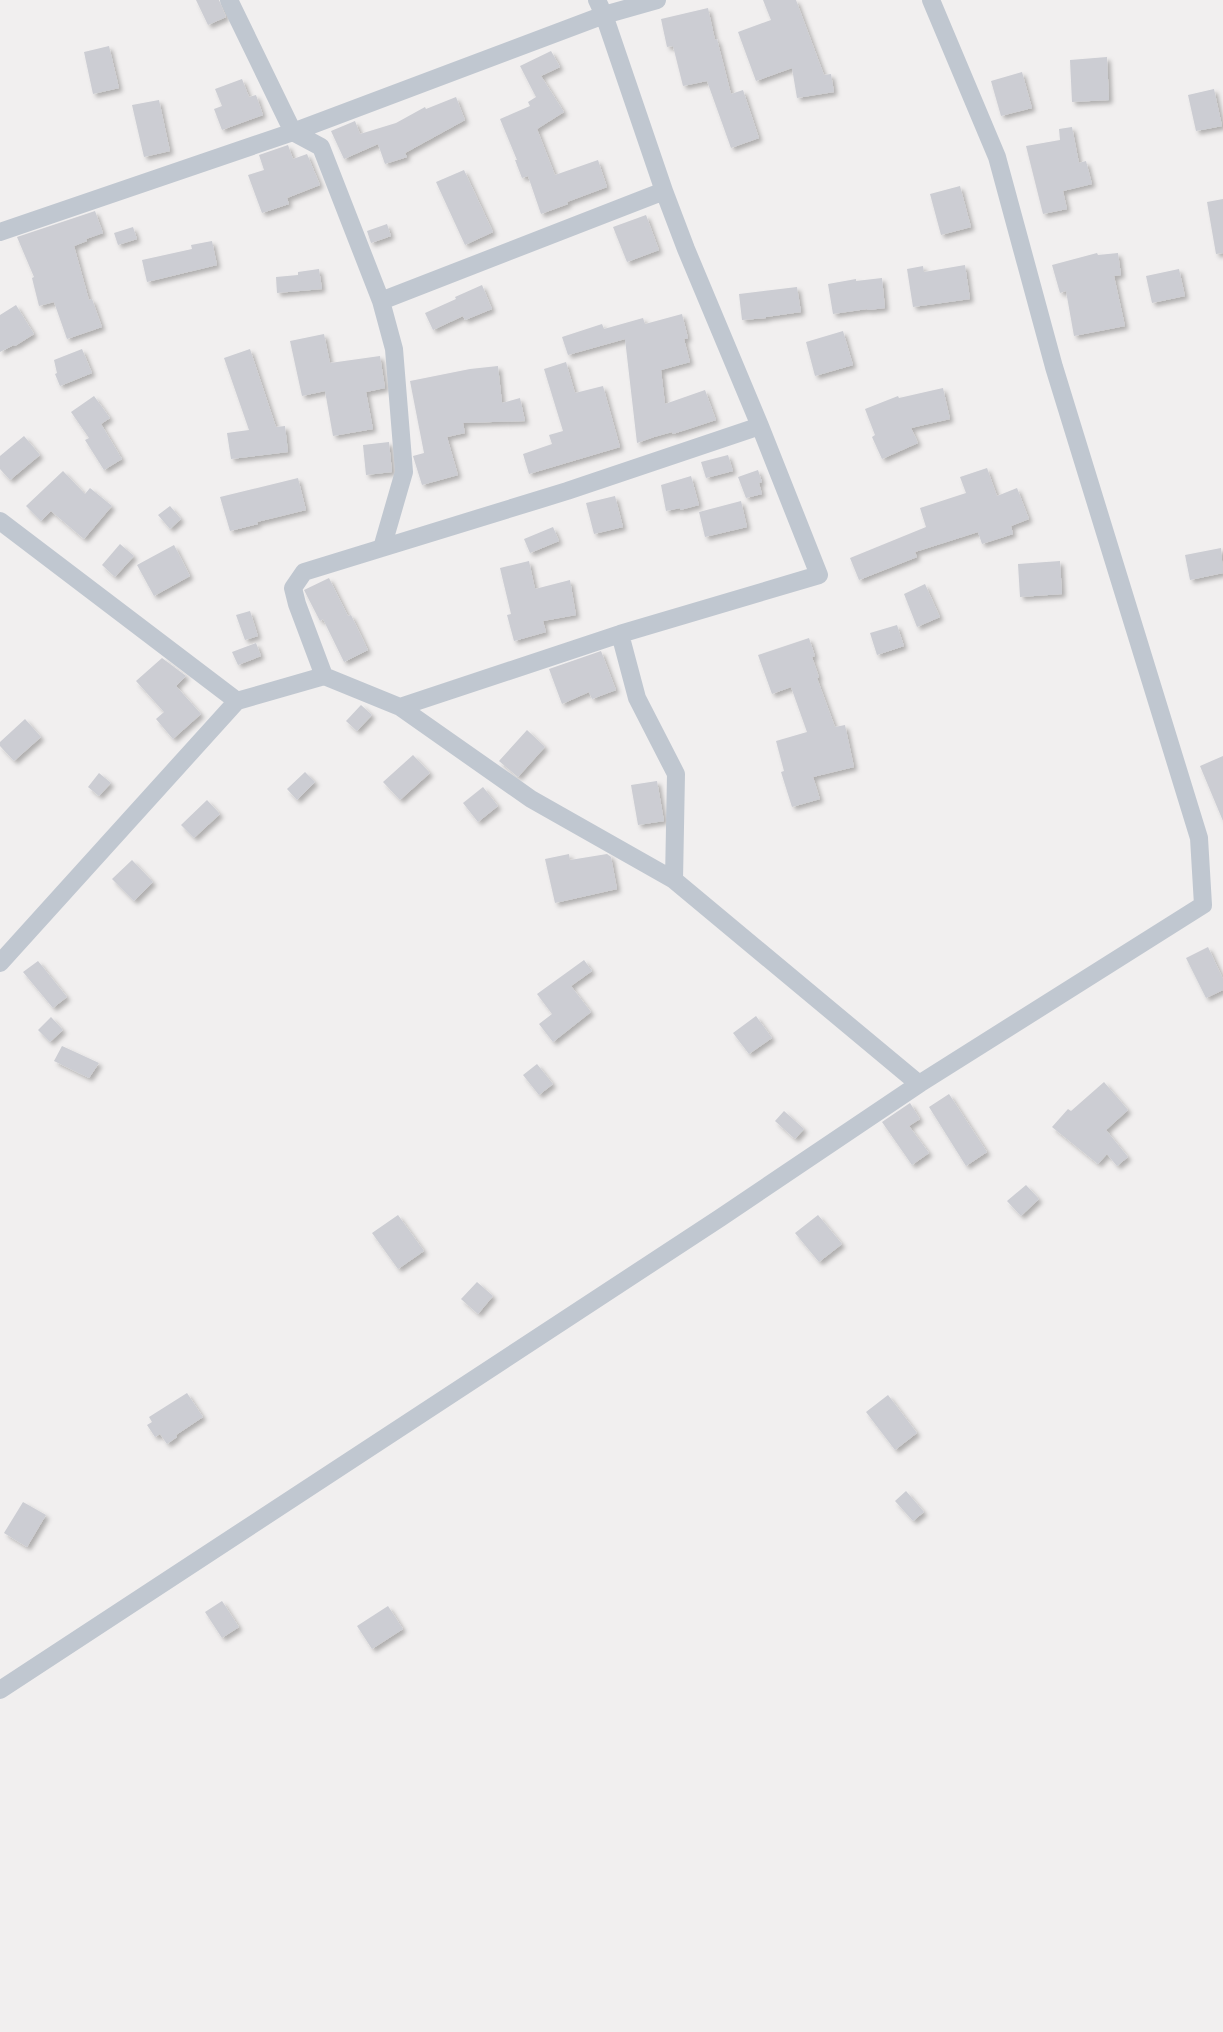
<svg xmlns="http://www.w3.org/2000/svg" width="1223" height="2032" viewBox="0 0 1223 2032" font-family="Helvetica,sans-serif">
  <defs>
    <filter id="shadow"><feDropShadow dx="3.5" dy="3.5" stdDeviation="2" flood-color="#0004"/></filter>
  </defs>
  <rect width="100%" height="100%" fill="#f1efef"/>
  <path fill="#cccdd3" filter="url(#shadow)" d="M 196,0 L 219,0 L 226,17 L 208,25 Z
    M 763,0 L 796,0 L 824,75 L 831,74 L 834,92 L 797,98 L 792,68 L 756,81 L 738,32 L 771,20 Z
    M 708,8 L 715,40 L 717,39 L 731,94 L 743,90 L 759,138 L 731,148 L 707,81 L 683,86 L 673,46 L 667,47 L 661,19 Z
    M 109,46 L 119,88 L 93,94 L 84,52 Z
    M 551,51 L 560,67 L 541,76 L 564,112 L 537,129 L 555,175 L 598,160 L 607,187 L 567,202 L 568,204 L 541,214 L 528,176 L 522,178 L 515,160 L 517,160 L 500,119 L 530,106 L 528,102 L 536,97 L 520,66 Z
    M 1107,57 L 1109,100 L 1072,102 L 1070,60 Z
    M 1022,72 L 1032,108 L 1001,116 L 991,81 Z
    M 242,79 L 249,97 L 256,95 L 263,115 L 222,130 L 214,109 L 222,106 L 215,89 Z
    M 1214,89 L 1222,126 L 1196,131 L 1188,95 Z
    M 456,97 L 465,120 L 405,153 L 407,157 L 385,164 L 378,144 L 344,159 L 331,131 L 355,121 L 360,134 L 396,123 L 425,107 L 426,109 Z
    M 159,100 L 170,151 L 144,157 L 132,105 Z
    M 1072,127 L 1079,163 L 1086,161 L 1092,184 L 1063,191 L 1067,209 L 1043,214 L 1026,146 L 1060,140 L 1059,129 Z
    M 288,145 L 293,159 L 307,154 L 320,185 L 287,198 L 289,204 L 262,213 L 248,175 L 264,170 L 259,155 Z
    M 464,170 L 493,232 L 465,245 L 436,182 Z
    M 960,186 L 971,227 L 941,235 L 930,194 Z
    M 1223,199 L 1223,253 L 1216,254 L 1207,202 Z
    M 95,211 L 103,233 L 86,239 L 87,241 L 74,246 L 89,300 L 92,299 L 102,327 L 67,339 L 54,302 L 39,306 L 32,278 L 34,277 L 17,237 Z
    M 646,215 L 659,250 L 627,262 L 613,227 Z
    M 387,224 L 391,236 L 371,243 L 367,231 Z
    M 133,227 L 137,239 L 118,245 L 114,233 Z
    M 212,241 L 217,265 L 147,282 L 142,260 L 192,249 L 191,245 Z
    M 1097,253 L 1098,255 L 1118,253 L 1121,275 L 1114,276 L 1125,326 L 1074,336 L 1066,291 L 1060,293 L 1052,265 Z
    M 965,265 L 970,299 L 913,307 L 907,269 L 923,266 L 924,272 Z
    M 319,269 L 322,289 L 277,293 L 276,277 L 298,275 L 298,272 Z
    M 1179,269 L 1185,296 L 1152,303 L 1146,276 Z
    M 882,278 L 885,308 L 868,310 L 867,309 L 833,314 L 828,284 L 856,279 L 856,281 Z
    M 482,285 L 492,309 L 465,320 L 463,316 L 433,330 L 425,313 L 456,299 L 455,297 Z
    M 797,287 L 801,312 L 766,317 L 766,318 L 742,320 L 739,294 Z
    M 16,305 L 34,334 L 15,346 L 14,345 L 0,352 L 0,315 Z
    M 682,314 L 688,338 L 684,339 L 690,362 L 661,370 L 665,404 L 705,390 L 716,420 L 673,434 L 672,432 L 654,437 L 637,443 L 625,339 L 568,355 L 562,337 L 602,324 L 604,329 L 643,318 L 645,324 Z
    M 843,331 L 853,365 L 815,376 L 806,342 Z
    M 324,334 L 330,363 L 380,356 L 385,388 L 366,392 L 373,429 L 333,436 L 325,391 L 302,396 L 290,341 Z
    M 82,349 L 92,373 L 60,386 L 55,374 L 57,373 L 54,360 Z
    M 250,349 L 276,427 L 285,426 L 288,452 L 231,459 L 227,433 L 249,430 L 224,358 Z
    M 566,362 L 575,393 L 603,386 L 620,447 L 529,474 L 523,454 L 552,444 L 549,435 L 563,431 L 544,369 Z
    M 498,366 L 502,403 L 520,398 L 525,421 L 463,423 L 465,433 L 447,437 L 458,475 L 422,485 L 413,456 L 424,453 L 410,381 L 470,369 Z
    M 943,388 L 950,419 L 911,428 L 918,443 L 882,459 L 872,437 L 875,435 L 865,409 L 898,396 L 899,398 Z
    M 94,396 L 110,418 L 101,424 L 122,459 L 104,470 L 85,440 L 89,438 L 71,412 Z
    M 24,436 L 40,455 L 10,480 L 0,469 L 0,456 Z
    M 389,442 L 392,472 L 366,475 L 363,445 Z
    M 728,455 L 733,471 L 706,478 L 701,462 Z
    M 987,468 L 997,496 L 1017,488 L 1029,519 L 1011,526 L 1013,534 L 982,544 L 978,532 L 915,552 L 917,557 L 859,580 L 850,558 L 926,527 L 920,508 L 966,493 L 960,477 Z
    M 758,470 L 762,482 L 759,483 L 762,494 L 746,498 L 738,477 Z
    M 63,471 L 85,494 L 90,488 L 112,506 L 84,539 L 51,511 L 41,521 L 26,506 Z
    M 691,476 L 699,505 L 680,510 L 680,508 L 666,511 L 661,485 Z
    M 298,478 L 306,510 L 257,522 L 258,524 L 230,531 L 220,497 Z
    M 615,496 L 623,527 L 594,534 L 586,503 Z
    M 741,501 L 747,527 L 705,537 L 699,512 Z
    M 170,506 L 181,519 L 170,529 L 158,515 Z
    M 553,527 L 559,541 L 530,553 L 524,539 Z
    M 120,544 L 134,556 L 115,577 L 102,565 Z
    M 174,545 L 190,576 L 154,596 L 137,565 Z
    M 1221,548 L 1223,573 L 1190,580 L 1185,555 Z
    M 529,561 L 535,589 L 570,580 L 576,615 L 543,621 L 546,632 L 514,641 L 507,615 L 511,614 L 500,568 Z
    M 1060,561 L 1062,594 L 1020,597 L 1018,564 Z
    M 329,578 L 348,616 L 351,615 L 368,650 L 344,662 L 323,619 L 320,621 L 304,590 Z
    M 925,584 L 940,617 L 917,627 L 904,594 Z
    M 250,611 L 258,636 L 245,640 L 236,615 Z
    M 897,625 L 904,646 L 877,655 L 870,633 Z
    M 809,638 L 815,656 L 812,657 L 819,677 L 817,678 L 835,727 L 845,725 L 854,767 L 813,777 L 820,799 L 792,807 L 781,772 L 784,771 L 776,741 L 807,732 L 791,687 L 772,694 L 758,655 Z
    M 256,643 L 261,656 L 238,665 L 232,652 Z
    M 601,651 L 616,690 L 592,699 L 589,692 L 562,704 L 549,669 Z
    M 162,658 L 186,676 L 176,686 L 201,714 L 173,739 L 156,719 L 164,712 L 136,681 Z
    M 361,705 L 372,715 L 357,731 L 346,721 Z
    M 25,719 L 41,737 L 14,761 L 0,746 L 0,742 Z
    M 527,730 L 545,747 L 518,777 L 499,761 Z
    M 413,755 L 430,773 L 400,800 L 383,782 Z
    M 1223,756 L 1223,821 L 1200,766 Z
    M 305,772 L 315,782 L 297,800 L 287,789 Z
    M 99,773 L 111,783 L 99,796 L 88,787 Z
    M 657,781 L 664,821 L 638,825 L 631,785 Z
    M 483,787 L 498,806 L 478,822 L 463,803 Z
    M 207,800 L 220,814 L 194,838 L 181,825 Z
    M 569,854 L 570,860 L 607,854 L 611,857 L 617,889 L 555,903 L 545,859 Z
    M 132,860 L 153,882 L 134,901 L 112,879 Z
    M 1208,947 L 1223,979 L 1223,990 L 1206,998 L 1186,958 Z
    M 584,960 L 592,971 L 571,986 L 591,1012 L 553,1042 L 539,1024 L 552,1014 L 537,994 Z
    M 38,961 L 67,997 L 53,1008 L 23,972 Z
    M 756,1016 L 772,1038 L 749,1054 L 733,1033 Z
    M 51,1017 L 63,1030 L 50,1042 L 38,1030 Z
    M 62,1046 L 99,1063 L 89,1078 L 54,1061 Z
    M 537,1064 L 553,1084 L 539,1095 L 523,1075 Z
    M 1104,1082 L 1128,1110 L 1106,1130 L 1128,1157 L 1117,1166 L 1107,1154 L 1098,1164 L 1052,1127 L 1068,1109 L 1071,1111 Z
    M 949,1094 L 987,1152 L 966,1166 L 929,1107 Z
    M 910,1103 L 920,1119 L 909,1126 L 929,1153 L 912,1165 L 882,1122 Z
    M 784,1111 L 804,1129 L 795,1139 L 775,1121 Z
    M 1026,1185 L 1039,1199 L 1021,1216 L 1007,1201 Z
    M 398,1215 L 424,1251 L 398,1269 L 372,1233 Z
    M 818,1215 L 842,1244 L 819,1262 L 795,1233 Z
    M 477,1282 L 493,1296 L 478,1314 L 461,1299 Z
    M 187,1393 L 203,1417 L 176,1435 L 177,1437 L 167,1444 L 160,1434 L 155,1437 L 147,1425 L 152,1422 L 149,1417 Z
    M 888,1395 L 917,1433 L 895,1450 L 866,1412 Z
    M 906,1491 L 924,1512 L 913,1521 L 895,1501 Z
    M 23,1502 L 46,1515 L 27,1547 L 4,1533 Z
    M 222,1601 L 239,1627 L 222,1638 L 205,1612 Z
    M 388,1606 L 403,1629 L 372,1649 L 357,1626 Z"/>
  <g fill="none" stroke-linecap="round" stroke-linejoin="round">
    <path stroke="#c0c7d0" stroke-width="18" d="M 229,0 L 293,132 L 604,15 L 657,0
      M 0,232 L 293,132 L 321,147 L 381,301 L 394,349 L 404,472 L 382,548 L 567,491 L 760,426
      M 381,301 L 664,191 L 604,15 L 597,0
      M 0,521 L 237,701 L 324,676 L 400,707 L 531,799 L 674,880 L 919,1084 L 720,1218 L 0,1690
      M 620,634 L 637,698 L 676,774 L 674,880
      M 324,676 L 297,604 L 293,588 L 304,572 L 382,548
      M 400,707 L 620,634 L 819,575 L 760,426 L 686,249 L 664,191
      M 0,963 L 237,701
      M 919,1084 L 1203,905 L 1199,838 L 1054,367 L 997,157 L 931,0"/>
  </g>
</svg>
